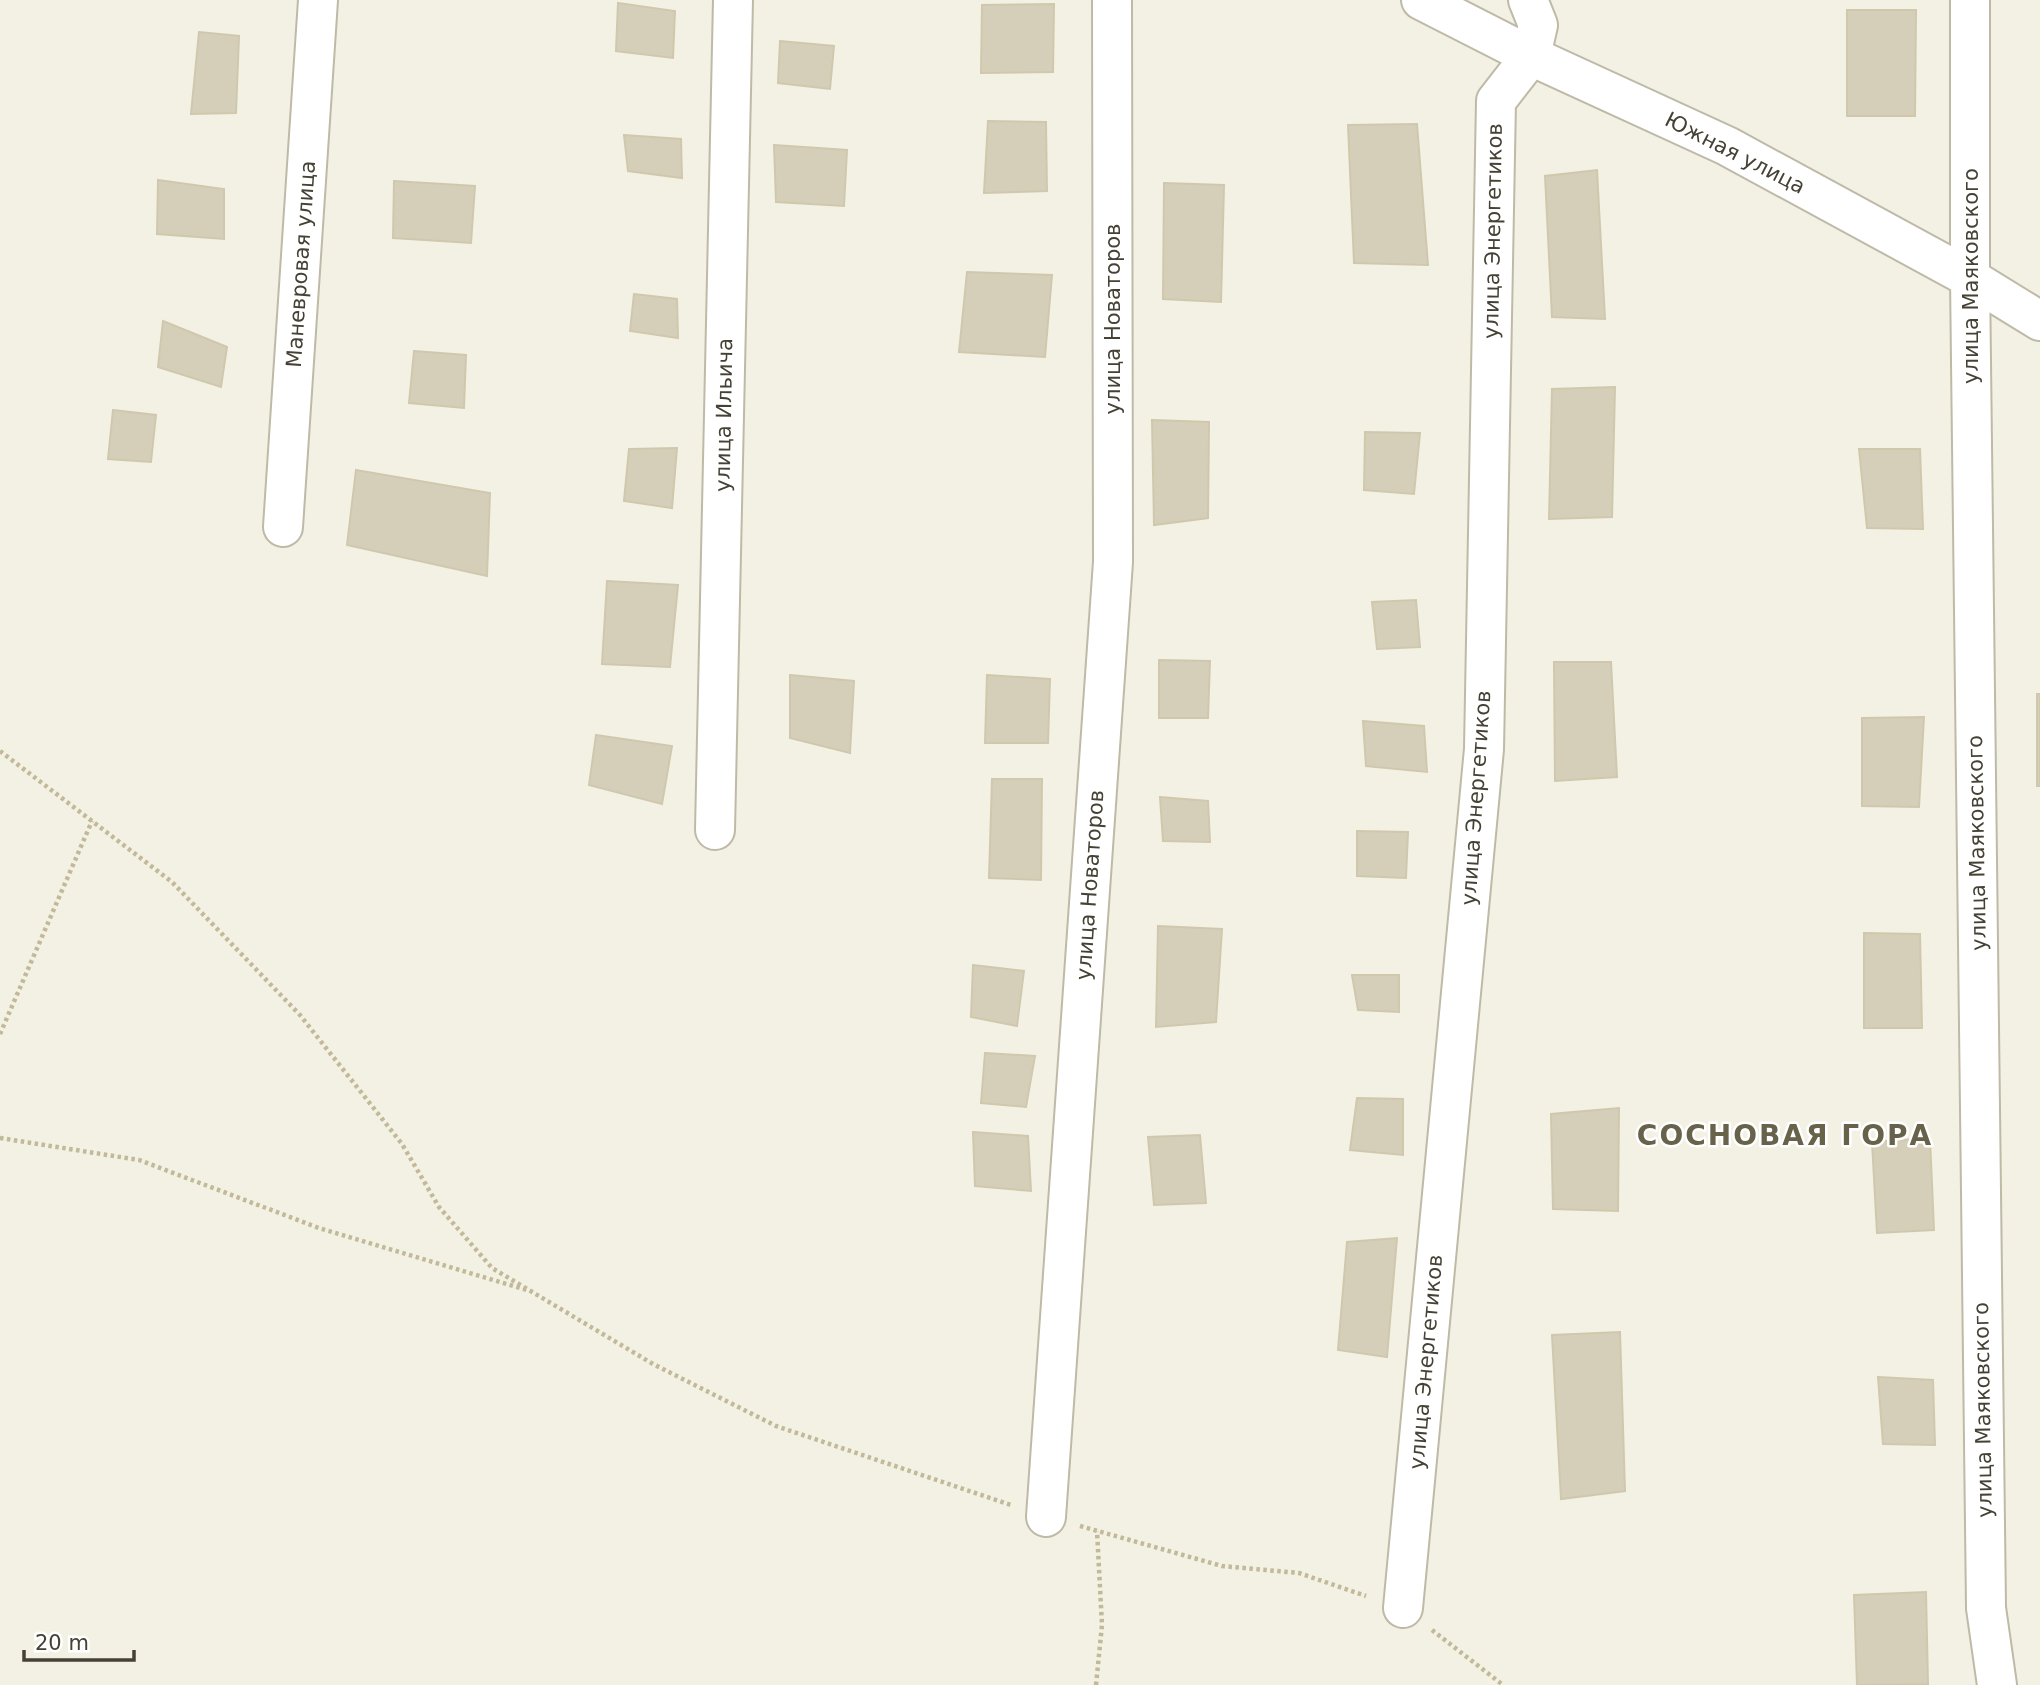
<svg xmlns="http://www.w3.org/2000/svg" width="2040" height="1685" viewBox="0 0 2040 1685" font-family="'DejaVu Sans',sans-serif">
  <rect width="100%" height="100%" fill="#f3f1e4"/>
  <path fill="#d5cfba" stroke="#d0c8ad" stroke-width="2" d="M 618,3 L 675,11 L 673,58 L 616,51 Z
    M 1054,4 L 1053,72 L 981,73 L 982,5 Z
    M 1847,10 L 1916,10 L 1915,116 L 1847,116 Z
    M 199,32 L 239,36 L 236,113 L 191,114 Z
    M 780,41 L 834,46 L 830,89 L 778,83 Z
    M 988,121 L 1046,122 L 1047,191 L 984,193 Z
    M 1417,124 L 1428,265 L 1354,263 L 1348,125 Z
    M 624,135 L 681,139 L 682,178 L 628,171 Z
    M 774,145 L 847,150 L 844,206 L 776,202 Z
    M 1597,170 L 1605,319 L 1552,317 L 1545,176 Z
    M 158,180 L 224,189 L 224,239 L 157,234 Z
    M 394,181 L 475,186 L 471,243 L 393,238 Z
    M 1164,183 L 1224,185 L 1221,302 L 1163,299 Z
    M 967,272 L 1052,275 L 1045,357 L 959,352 Z
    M 634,294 L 677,299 L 678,338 L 630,331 Z
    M 163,321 L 227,347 L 221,387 L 158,367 Z
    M 414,351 L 466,355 L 464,408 L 409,403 Z
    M 1615,387 L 1612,517 L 1549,519 L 1552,389 Z
    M 113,410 L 156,415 L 151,462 L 108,459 Z
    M 1152,420 L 1209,422 L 1208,518 L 1154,525 Z
    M 1365,432 L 1420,433 L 1414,494 L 1364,490 Z
    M 677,448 L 672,508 L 624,501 L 629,449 Z
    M 1859,449 L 1920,449 L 1923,529 L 1867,528 Z
    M 356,470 L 490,493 L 487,576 L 347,545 Z
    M 607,581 L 678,585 L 670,667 L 602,664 Z
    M 1416,600 L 1420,647 L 1377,649 L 1372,602 Z
    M 1159,660 L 1210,661 L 1208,718 L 1159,718 Z
    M 1554,662 L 1611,662 L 1617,777 L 1555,781 Z
    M 790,675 L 854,681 L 850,753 L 790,738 Z
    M 987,675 L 1050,679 L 1048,743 L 985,743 Z
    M 2037,694 L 2040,694 L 2040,786 L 2037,786 Z
    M 1924,717 L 1919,807 L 1862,806 L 1862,718 Z
    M 1363,721 L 1424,726 L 1427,772 L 1366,766 Z
    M 596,735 L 672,746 L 662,804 L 589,785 Z
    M 992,779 L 1042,779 L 1041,880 L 989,878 Z
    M 1160,797 L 1208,801 L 1210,842 L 1163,841 Z
    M 1357,831 L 1408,832 L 1406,878 L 1357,876 Z
    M 1158,926 L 1222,929 L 1216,1022 L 1156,1027 Z
    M 1864,933 L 1920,934 L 1922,1028 L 1864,1028 Z
    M 973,965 L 1024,971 L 1017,1026 L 971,1017 Z
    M 1352,975 L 1399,975 L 1399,1012 L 1358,1010 Z
    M 985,1053 L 1035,1056 L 1026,1107 L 981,1103 Z
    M 1357,1098 L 1403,1099 L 1403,1155 L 1350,1150 Z
    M 1619,1108 L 1618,1211 L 1553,1209 L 1551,1114 Z
    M 973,1132 L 1028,1136 L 1031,1191 L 975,1186 Z
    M 1200,1135 L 1206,1203 L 1154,1205 L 1148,1137 Z
    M 1930,1138 L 1934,1230 L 1877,1233 L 1872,1142 Z
    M 1397,1238 L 1387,1357 L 1338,1350 L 1347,1242 Z
    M 1620,1332 L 1625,1491 L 1561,1499 L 1552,1335 Z
    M 1878,1377 L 1933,1380 L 1935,1445 L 1883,1444 Z
    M 1926,1592 L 1928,1684 L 1857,1685 L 1854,1595 Z"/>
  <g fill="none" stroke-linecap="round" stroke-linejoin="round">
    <g stroke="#bebaa7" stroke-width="42">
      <path id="minor" d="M 1421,0 L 1531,56 L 1727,146 L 1970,278 L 2040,321
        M 1970,0 L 1970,278 L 1986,1608 L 1997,1685
        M 283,527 L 318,0
        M 715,830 L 733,0
        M 1046,1517 L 1113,562 L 1112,0
        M 1403,1608 L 1484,749 L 1496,101 L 1531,56 L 1538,25 L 1528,0"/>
    </g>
    <path stroke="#c1b998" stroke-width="4.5" stroke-dasharray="3.5 3.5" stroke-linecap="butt" d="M 0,751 L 172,882 L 300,1015 L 402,1144 L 439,1207 L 492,1268 L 653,1364 L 776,1426 L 1011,1505
      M 0,1034 L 92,821
      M 0,1138 L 139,1160 L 319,1228 L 527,1290
      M 1080,1526 L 1222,1566 L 1299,1573 L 1366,1596
      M 1432,1630 L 1503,1685
      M 1096,1685 L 1102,1625 L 1097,1531"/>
    <use href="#minor" stroke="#fff" stroke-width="38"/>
  </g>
  <g text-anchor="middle" stroke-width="5" stroke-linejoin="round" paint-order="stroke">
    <g font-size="21" fill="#454134" stroke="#fff">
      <text transform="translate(1735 153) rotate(27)" y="7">Южная улица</text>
      <text transform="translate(1493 231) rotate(-89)" y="7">улица Энергетиков</text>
      <text transform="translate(301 264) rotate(-86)" y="7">Маневровая улица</text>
      <text transform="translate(1971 276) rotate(-90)" y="7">улица Маяковского</text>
      <text transform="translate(1113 319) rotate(-90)" y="7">улица Новаторов</text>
      <text transform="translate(724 415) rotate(-89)" y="7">улица Ильича</text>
      <text transform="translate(1476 798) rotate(-86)" y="7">улица Энергетиков</text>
      <text transform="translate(1977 843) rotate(-91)" y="7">улица Маяковского</text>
      <text transform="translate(1090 885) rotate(-86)" y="7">улица Новаторов</text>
      <text transform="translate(1426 1362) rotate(-85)" y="7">улица Энергетиков</text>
      <text transform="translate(1983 1410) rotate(-91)" y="7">улица Маяковского</text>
    </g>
    <g font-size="28" font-weight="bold" letter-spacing="2" fill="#68624b" stroke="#fff">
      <text x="1785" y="1145">СОСНОВАЯ ГОРА</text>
    </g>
  </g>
  <path d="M24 1650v10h110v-10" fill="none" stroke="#454134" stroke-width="3.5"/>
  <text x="35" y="1650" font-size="21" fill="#454134" stroke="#ffffff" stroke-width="5" paint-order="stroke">20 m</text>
</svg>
